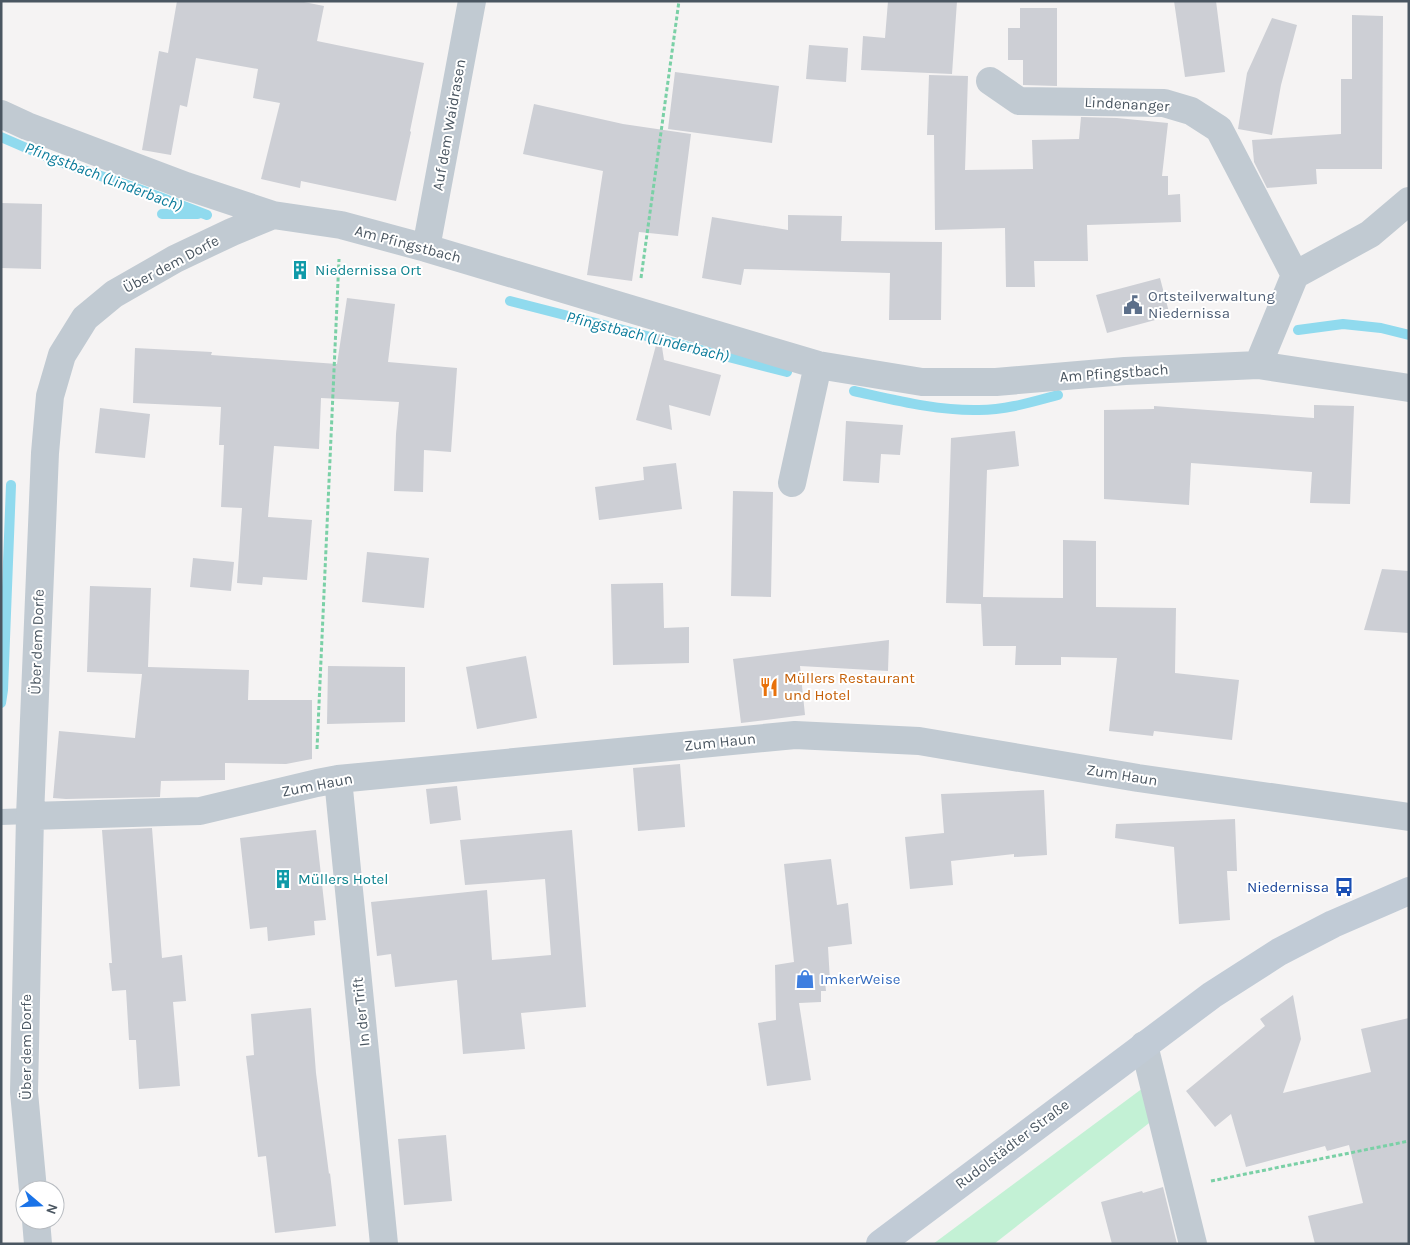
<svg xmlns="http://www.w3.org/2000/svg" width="1410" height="1245" viewBox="0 0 1410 1245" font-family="Karla,sans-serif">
  <rect width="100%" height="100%" fill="#f5f3f3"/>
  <path fill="#c3f1d5" d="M 1143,1088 L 1153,1120 L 994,1244 L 933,1244 Z"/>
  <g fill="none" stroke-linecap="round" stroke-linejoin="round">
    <path stroke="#90daee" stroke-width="10" d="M 1,137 L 54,160 L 136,188 L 207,215
      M 162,214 L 198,214
      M 510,301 L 787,372
      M 1298,330 L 1343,324 L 1381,328 L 1409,335
      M 854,391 C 895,400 937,411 979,410 C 1006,410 1032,402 1058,395
      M 1,703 L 3,690 L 11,485"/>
  </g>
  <path fill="#cdcfd5" d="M 177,1 L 299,1 L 324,6 L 317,41 L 424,63 L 410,131 L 411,132 L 396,201 L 301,181 L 300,188 L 261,179 L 280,103 L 253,98 L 258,69 L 196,58 L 187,107 L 180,105 L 171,155 L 142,150 L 159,51 L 168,53 Z
    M 888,1 L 957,1 L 952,74 L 861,70 L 863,36 L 885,38 Z
    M 1174,1 L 1216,1 L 1225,72 L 1185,77 Z
    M 1020,8 L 1057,8 L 1057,86 L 1024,85 L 1023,85 L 1023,60 L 1008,60 L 1008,28 L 1020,28 Z
    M 1352,15 L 1383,16 L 1382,169 L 1316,169 L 1317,184 L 1267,188 L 1254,162 L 1252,140 L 1341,134 L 1341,79 L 1352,79 Z
    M 1272,18 L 1297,25 L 1281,85 L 1272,135 L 1238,129 L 1247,73 Z
    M 809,45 L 848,48 L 846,82 L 806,79 Z
    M 675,72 L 779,86 L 772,143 L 668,129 Z
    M 929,75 L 968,76 L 965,170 L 1033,169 L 1032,140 L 1079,139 L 1081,117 L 1117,118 L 1168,123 L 1162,176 L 1168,176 L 1168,195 L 1180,194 L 1181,222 L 1087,225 L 1088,261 L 1034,261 L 1035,287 L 1006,287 L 1005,228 L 935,230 L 934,135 L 927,135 Z
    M 534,104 L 623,124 L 691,134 L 678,236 L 639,232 L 632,281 L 587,275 L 603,171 L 523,154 Z
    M 1,203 L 42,204 L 41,269 L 1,268 Z
    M 788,215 L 842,216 L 841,241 L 942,242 L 941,320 L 889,320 L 890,273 L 744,269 L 741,285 L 702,278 L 712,217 L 788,230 Z
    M 1160,278 L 1170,316 L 1107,333 L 1096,295 Z
    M 347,298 L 395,304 L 388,362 L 457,368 L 451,452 L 424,450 L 423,492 L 394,491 L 396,434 L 399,402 L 321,398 L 319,449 L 274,446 L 268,517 L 312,520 L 307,580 L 263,577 L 262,585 L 237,583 L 242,508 L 221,507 L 224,445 L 219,445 L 221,407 L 133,403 L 135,348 L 212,352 L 211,355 L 337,364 Z
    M 659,334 L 660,334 L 664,360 L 721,375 L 710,416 L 669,405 L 672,430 L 636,420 Z
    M 1314,405 L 1354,406 L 1350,504 L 1310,503 L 1312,472 L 1191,463 L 1189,505 L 1104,499 L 1104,410 L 1154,409 L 1154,406 L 1314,418 Z
    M 100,408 L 150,414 L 145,458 L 95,453 Z
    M 846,421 L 903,425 L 900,455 L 881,454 L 879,483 L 843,481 Z
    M 1015,431 L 1019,466 L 987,470 L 983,597 L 1063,598 L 1063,540 L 1096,541 L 1096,607 L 1176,608 L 1175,673 L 1239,680 L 1232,740 L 1154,731 L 1153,736 L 1109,731 L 1117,658 L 1061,657 L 1061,665 L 1015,665 L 1016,646 L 983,646 L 981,604 L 946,603 L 951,438 Z
    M 676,463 L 682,509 L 599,520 L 595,487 L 644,480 L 643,467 Z
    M 733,491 L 773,492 L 771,597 L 731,596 Z
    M 367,552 L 429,558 L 424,608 L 362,602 Z
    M 193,558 L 234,562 L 231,591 L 190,587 Z
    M 1382,569 L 1409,571 L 1409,633 L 1364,630 Z
    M 663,583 L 664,628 L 689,627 L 689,663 L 613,665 L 611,584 Z
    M 90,586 L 151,588 L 148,667 L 249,670 L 248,700 L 312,700 L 312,759 L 286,764 L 225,763 L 225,780 L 161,781 L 160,797 L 66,799 L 53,798 L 59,731 L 135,738 L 142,674 L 87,672 Z
    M 889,640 L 888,671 L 800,666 L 805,715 L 741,723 L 733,659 Z
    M 526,656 L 537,718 L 477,729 L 466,667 Z
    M 328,666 L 405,667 L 405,722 L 327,724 Z
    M 680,764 L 685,827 L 638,831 L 633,768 Z
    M 457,786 L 461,820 L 430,824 L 426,789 Z
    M 1044,790 L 1047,855 L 1014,857 L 1014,854 L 951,861 L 953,885 L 910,889 L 905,837 L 944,833 L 941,794 Z
    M 1235,819 L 1237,871 L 1227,871 L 1230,920 L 1179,924 L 1174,847 L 1115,838 L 1116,824 Z
    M 152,828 L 162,958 L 182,955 L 186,1001 L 173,1002 L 180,1086 L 139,1089 L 136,1040 L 129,1040 L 126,990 L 112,991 L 109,963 L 112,963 L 102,830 Z
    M 316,830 L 326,920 L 314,921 L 315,935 L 268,941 L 267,927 L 250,929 L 240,838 Z
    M 572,830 L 586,1007 L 521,1013 L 525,1049 L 463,1054 L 457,980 L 395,987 L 391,954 L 377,956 L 371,902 L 487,890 L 492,960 L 551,955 L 545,879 L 465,885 L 460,840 Z
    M 831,859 L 837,905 L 848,903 L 852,944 L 828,947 L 830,981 L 825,981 L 826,991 L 821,991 L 821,1002 L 799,1003 L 811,1080 L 767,1086 L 758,1023 L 776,1020 L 775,965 L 794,962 L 784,864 Z
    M 1293,995 L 1301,1039 L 1283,1093 L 1371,1072 L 1361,1029 L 1409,1018 L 1409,1244 L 1315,1244 L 1308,1216 L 1363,1203 L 1349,1145 L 1327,1151 L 1325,1146 L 1246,1167 L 1231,1114 L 1215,1127 L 1186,1091 L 1265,1026 L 1260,1019 Z
    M 311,1008 L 316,1073 L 329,1174 L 330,1173 L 336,1226 L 275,1233 L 266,1156 L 258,1157 L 246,1056 L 254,1055 L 251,1014 Z
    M 446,1135 L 452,1201 L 404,1205 L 398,1139 Z
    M 1163,1187 L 1177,1244 L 1112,1244 L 1101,1202 L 1142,1191 L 1143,1193 Z"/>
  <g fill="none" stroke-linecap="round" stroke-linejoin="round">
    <path stroke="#7ad0a6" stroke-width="3" stroke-dasharray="4 2.5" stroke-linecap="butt" d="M 641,278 L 679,1
      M 317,749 L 339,259
      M 1211,1181 L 1409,1141"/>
    <path stroke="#c1cad2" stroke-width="16" d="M 1,817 L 30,816"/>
    <path stroke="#c1cad2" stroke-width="28" d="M 990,81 L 1019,101 L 1164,103 L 1191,111 L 1219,129 L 1295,275
      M 1,114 L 27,126 L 186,186 L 273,215 L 341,225 L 426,248 L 818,365 L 922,382 L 996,382 L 1125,371 L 1258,365 L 1409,388
      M 426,248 L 472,1
      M 1258,365 L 1295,275 L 1370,234 L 1409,201
      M 792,483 L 818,365
      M 338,779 L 384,1244
      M 30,816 L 200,811 L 317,783 L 338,779 L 795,735 L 919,741 L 1138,778 L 1409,817
      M 1144,1045 L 1193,1244
      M 33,1190 L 24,1092 L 30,816 L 45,453 L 50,396 L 62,355 L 85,318 L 114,294 L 175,259 L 232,232 L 273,215
      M 36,1220 L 38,1244"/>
    <path stroke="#c1cbd6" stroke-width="28" d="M 880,1244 L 1212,995 L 1279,952 L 1333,924 L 1409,891"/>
  </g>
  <defs>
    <g id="building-bare" transform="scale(1.5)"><path d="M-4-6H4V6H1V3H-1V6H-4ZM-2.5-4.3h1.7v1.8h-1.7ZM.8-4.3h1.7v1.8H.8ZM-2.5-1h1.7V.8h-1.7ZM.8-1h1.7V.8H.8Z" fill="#0f9aa8" stroke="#fff" stroke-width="2.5" paint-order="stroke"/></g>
    <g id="civic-bare" transform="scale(1.5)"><path d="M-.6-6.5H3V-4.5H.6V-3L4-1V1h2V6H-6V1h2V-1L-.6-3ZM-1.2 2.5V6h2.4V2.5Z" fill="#5c6f8a" stroke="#fff" stroke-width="2.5" paint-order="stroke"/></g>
    <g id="restaurant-bare" transform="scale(1.5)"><path d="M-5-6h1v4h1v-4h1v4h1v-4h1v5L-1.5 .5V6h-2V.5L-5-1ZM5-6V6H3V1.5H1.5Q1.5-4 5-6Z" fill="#e8710a" stroke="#fff" stroke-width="2.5" paint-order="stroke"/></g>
    <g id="bus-bare" transform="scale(1.5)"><path d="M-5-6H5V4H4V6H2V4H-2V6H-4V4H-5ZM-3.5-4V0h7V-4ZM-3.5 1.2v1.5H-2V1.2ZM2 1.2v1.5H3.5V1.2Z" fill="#1a4fb4" stroke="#fff" stroke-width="2.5" paint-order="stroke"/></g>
    <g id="shop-bare" transform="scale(1.5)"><path d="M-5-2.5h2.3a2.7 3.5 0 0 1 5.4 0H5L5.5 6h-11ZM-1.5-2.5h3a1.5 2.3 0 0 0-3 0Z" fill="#3f7fe0" stroke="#fff" stroke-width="2.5" paint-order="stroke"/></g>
  </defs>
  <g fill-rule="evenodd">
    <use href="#building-bare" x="300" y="270"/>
    <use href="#civic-bare" x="1133" y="305"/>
    <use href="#restaurant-bare" x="769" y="687"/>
    <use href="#building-bare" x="283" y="879"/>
    <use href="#bus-bare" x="1344" y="887"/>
    <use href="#shop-bare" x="805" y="979"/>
  </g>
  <g text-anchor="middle" stroke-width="4" stroke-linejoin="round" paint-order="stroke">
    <g font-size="15" fill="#4a5661" stroke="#fff">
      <text transform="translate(1127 104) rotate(3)" y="5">Lindenanger</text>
      <text transform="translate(449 125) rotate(-80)" y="5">Auf dem Waidrasen</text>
      <text transform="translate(408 244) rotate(15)" y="5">Am Pfingstbach</text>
      <text transform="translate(171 264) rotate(-28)" y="5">Über dem Dorfe</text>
      <text transform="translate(1114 373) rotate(-4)" y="5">Am Pfingstbach</text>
      <text transform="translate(37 642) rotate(-88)" y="5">Über dem Dorfe</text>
      <text transform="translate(720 742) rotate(-6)" y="5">Zum Haun</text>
      <text transform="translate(1122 775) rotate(9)" y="5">Zum Haun</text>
      <text transform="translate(317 785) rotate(-11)" y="5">Zum Haun</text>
      <text transform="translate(361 1012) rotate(-96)" y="5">In der Trift</text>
      <text transform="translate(26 1047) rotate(-90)" y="5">Über dem Dorfe</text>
      <text transform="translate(1012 1144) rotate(-37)" y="5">Rudolstädter Straße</text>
    </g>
    <g font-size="15" fill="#0d838f" stroke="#fff" text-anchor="start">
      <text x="315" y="275">Niedernissa Ort</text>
      <text x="298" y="884">Müllers Hotel</text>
    </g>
    <g font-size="15" fill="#4e5e75" stroke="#fff" text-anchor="start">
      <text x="1148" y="301">Ortsteilverwaltung<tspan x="1148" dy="17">Niedernissa</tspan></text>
    </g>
    <g font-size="15" fill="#c56008" stroke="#fff" text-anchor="start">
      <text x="784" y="683">Müllers Restaurant<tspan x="784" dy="17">und Hotel</tspan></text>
    </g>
    <g font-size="15" fill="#164399" stroke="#fff" text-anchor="end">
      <text x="1329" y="892">Niedernissa</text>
    </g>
    <g font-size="15" fill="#366cbe" stroke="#fff" text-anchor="start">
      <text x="820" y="984">ImkerWeise</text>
    </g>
    <g font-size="16" font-style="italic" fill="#0c7c9b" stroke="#fff">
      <text transform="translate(104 176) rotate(21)" y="6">Pfingstbach (Linderbach)</text>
      <text transform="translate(648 336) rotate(14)" y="6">Pfingstbach (Linderbach)</text>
    </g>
  </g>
  <rect width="1410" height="1245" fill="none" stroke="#4a5661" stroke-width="5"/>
  <g transform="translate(40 1205) rotate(109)"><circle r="24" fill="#ffffff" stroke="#b7bbc0"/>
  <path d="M0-4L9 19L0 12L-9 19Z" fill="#1a73e8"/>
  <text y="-8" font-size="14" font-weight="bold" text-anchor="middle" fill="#4a5661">N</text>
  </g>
</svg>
